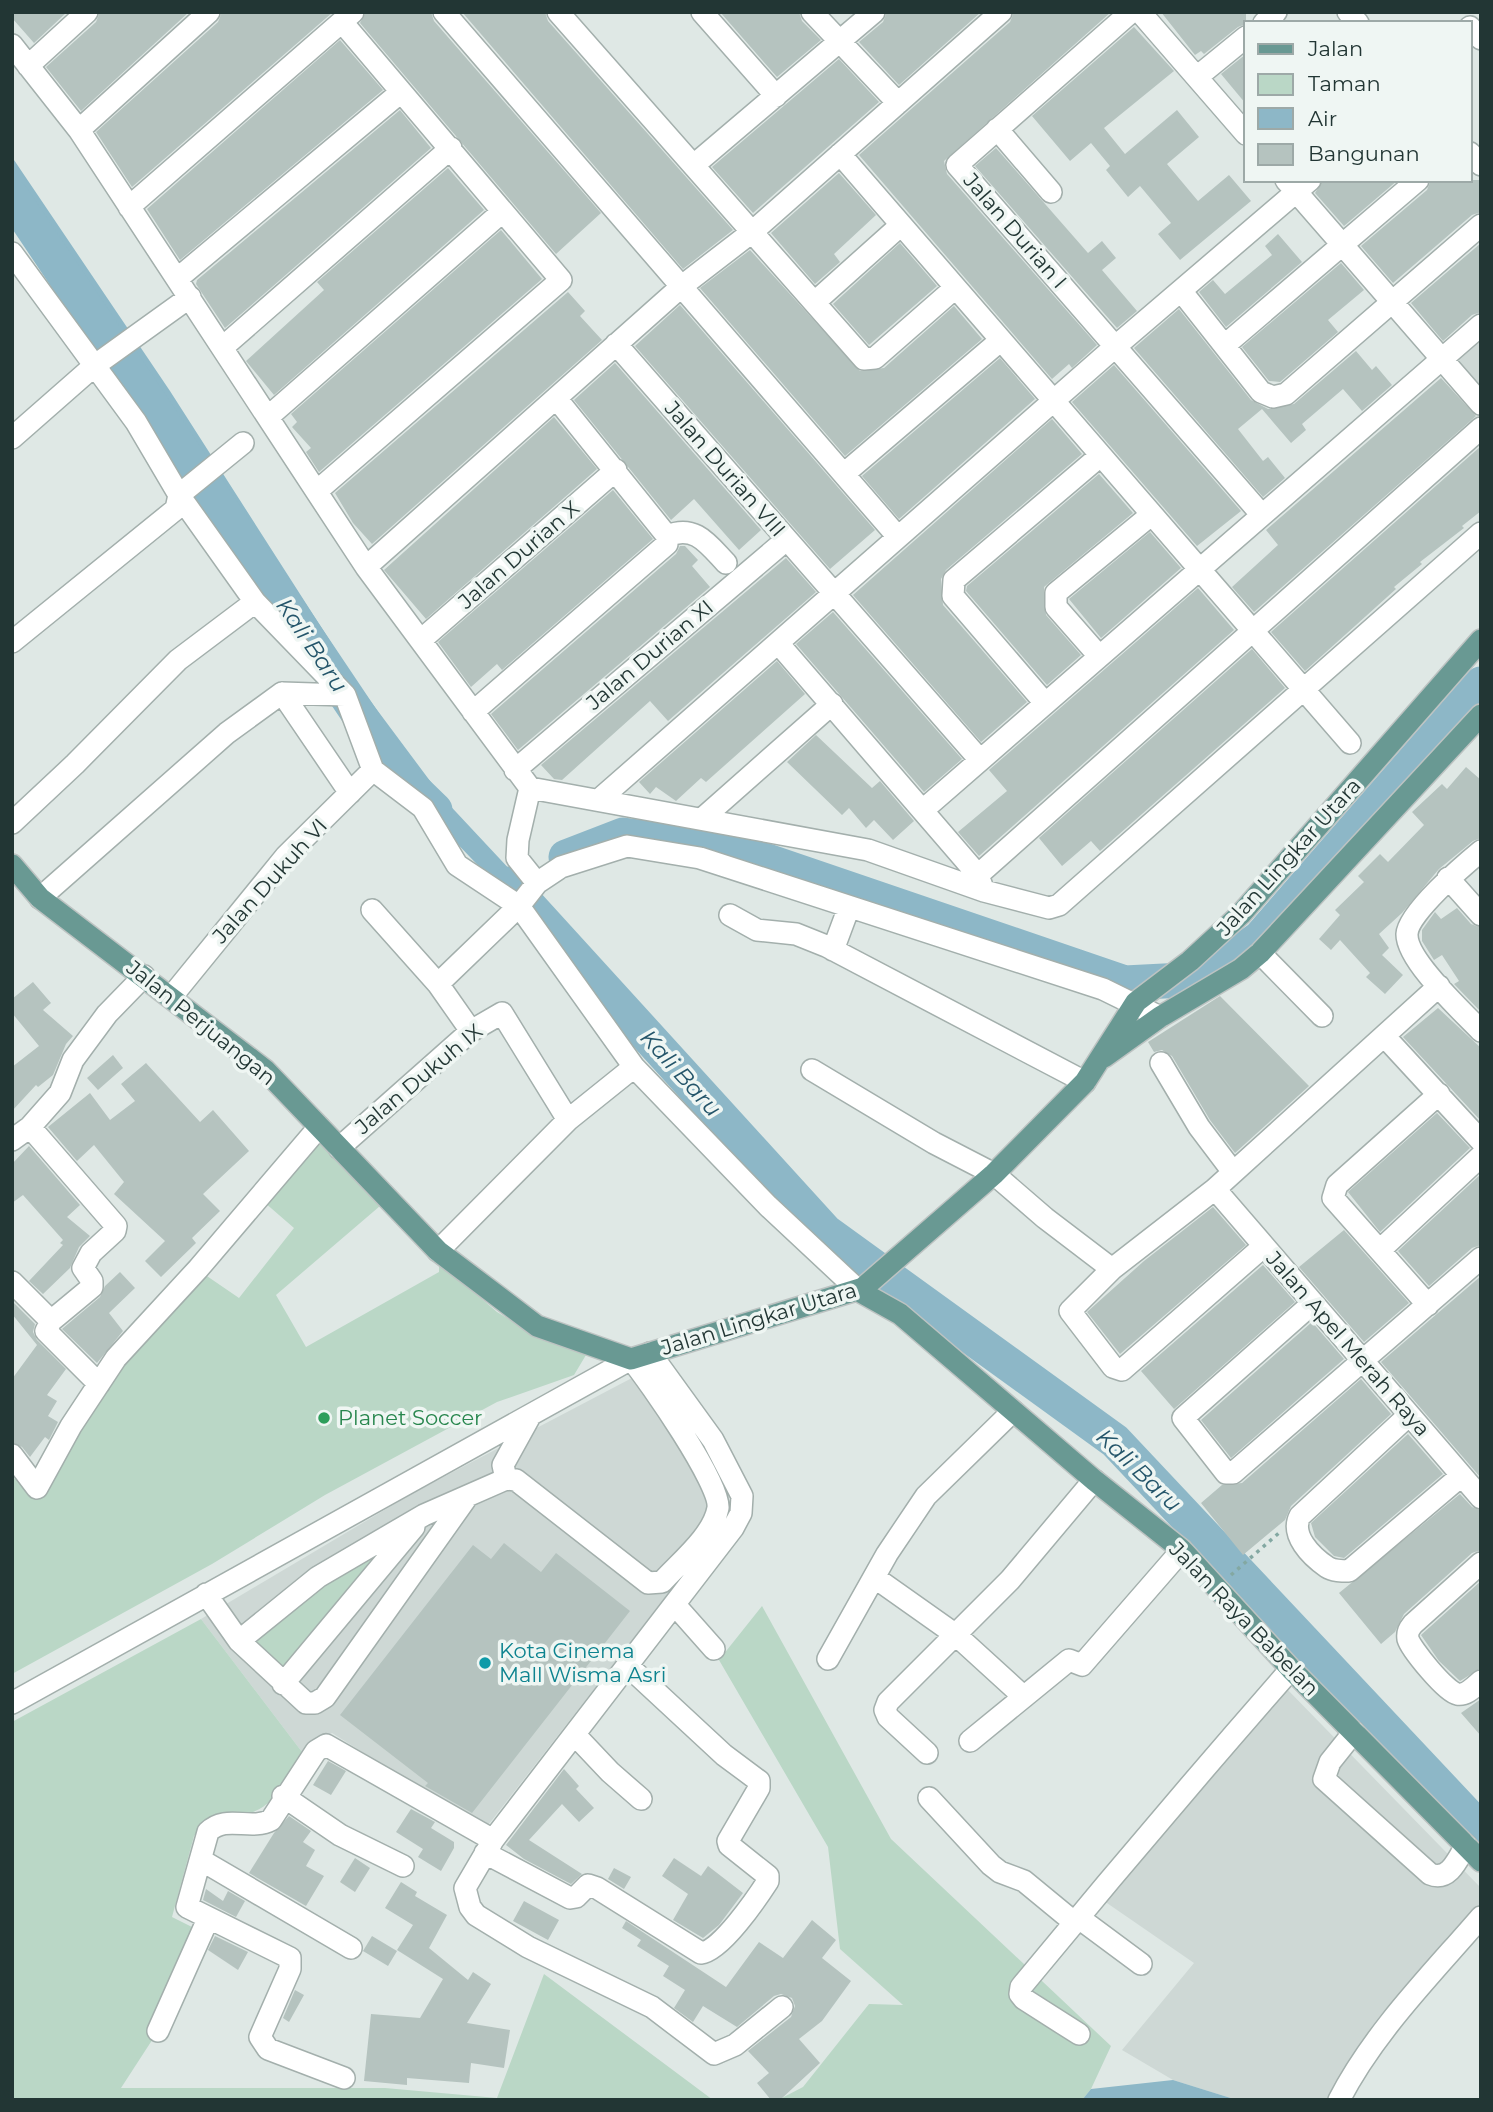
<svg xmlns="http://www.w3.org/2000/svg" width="1493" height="2112" viewBox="0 0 1493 2112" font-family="Montserrat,sans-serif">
  <rect width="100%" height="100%" fill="#dfe8e5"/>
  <path fill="#ced8d5" d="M 1481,325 L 1481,404 L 1441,358 Z
    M 651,1368 L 714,1457 L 729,1497 L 711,1539 L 485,1829 L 332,1733 L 302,1752 L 201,1619 L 413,1493 Z
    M 1284,1686 L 1481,1888 L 1481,1906 L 1351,2063 L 1329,2100 L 1237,2100 L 1173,2080 L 1122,2050 L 1194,1963 L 1104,1901 Z"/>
  <path fill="#bad7c6" d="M 317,1139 L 380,1206 L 276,1295 L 306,1347 L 439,1272 L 439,1262 L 497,1312 L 531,1332 L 586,1355 L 574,1375 L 497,1402 L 325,1495 L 212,1564 L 12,1674 L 12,1477 L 37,1493 L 117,1365 L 201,1272 L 239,1298 L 294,1228 L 264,1202 Z
    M 424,1515 L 283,1684 L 239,1641 Z
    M 762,1606 L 891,1839 L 1111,2046 L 1091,2089 L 1082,2100 L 778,2100 L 803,2087 L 869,2004 L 903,2005 L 840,1949 L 828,1847 L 719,1660 Z
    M 201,1619 L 302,1752 C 268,1805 274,1815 207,1819 L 194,1836 L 172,1917 L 202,1932 L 158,2031 L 121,2088 L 385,2088 L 497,2098 L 544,1974 L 713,2100 L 12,2100 L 12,1722 Z"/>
  <path fill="#8db7c7" d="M 12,157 L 170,391 L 357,683 L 442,797 L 526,887 L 514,903 L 423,808 L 345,695 L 247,534 L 12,198 Z
    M 1173,2080 L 1237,2100 L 1082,2100 L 1091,2089 Z"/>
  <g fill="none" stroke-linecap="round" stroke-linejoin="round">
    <path stroke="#8db7c7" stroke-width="35" d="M 12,197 L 400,776 L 435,810
      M 566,857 L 623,835 L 729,848 L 1125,983 L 1203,979 L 1260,938 L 1481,684
      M 509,884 L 826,1232 L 1115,1441 L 1481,1830"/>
  </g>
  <path fill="#b5c3bf" d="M 12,12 L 67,12 L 34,43 L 12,18 Z
    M 100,12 L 189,12 L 81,111 L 46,67 L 96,22 Z
    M 222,12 L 333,12 L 132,187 L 96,132 L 218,22 Z
    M 366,12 L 431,12 L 434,21 L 601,213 L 556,254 L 360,23 Z
    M 462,12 L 545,12 L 548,21 L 733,230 L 683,269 Z
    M 720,12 L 799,12 L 802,21 L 821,40 L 777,77 Z
    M 887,12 L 981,12 L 899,85 L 859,42 L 883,22 Z
    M 1014,12 L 1111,12 L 944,161 L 947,174 L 1097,345 L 1072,368 L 1069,364 L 1052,379 L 859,155 L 1010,22 Z
    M 1161,12 L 1246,12 L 1246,24 L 1238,27 L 1204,54 L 1201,51 L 1195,55 Z
    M 1134,27 L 1174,71 L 1104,128 L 1125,154 L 1177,110 L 1199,137 L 1167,164 L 1198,201 L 1229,175 L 1251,201 L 1180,260 L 1158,234 L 1171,223 L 1140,186 L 1128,197 L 1106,170 L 1110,166 L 1091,143 L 1070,161 L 1032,116 Z
    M 340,40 L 383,90 L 180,260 L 147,209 Z
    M 1246,54 L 1246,104 L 1221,74 Z
    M 839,59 L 879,102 L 753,213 L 712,167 Z
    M 400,110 L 431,148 L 225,328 L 196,284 L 197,280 Z
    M 996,148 L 1088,253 L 1102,241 L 1116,258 L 1102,270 L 1137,311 L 1117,328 L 975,166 Z
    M 448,168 L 484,210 L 274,395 L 246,361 L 324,290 L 317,282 Z
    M 839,173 L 876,215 L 834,254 L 840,262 L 815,284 L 771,233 Z
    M 1323,180 L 1398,180 L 1344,226 L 1315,193 Z
    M 1431,180 L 1481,180 L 1481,212 L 1472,215 L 1393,283 L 1361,246 L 1427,190 Z
    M 501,230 L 542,279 L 319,472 L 306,452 L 311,448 L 292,427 L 297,422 L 291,414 Z
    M 1278,234 L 1302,262 L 1226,327 L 1199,292 L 1213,280 L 1225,294 L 1272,255 L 1265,246 Z
    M 900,243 L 937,286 L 869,345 L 833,304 Z
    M 1481,243 L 1481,312 L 1472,315 L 1443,341 L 1411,303 Z
    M 750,250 L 860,371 L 884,368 L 954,306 L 982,339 L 845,456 L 700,288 Z
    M 1341,263 L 1364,290 L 1328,320 L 1338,332 L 1280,382 L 1269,381 L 1242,347 Z
    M 568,292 L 585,311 L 580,316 L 602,340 L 372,544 L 353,523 L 335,493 Z
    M 680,305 L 875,530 L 830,569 L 635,346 Z
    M 1179,309 L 1251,400 L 1268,409 L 1294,404 L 1356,351 L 1372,370 L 1376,366 L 1392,385 L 1362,411 L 1343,389 L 1302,424 L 1306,430 L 1291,443 L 1262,409 L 1238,429 L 1263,461 L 1268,457 L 1285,478 L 1263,497 L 1134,348 Z
    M 1000,358 L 1035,399 L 899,519 L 862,476 Z
    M 615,363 L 761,530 L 739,550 L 694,499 L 671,520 L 574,400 Z
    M 1114,365 L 1241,511 L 1197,546 L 1072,402 Z
    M 1441,378 L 1476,416 L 1254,612 L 1232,587 L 1278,545 L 1266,530 Z
    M 554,417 L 597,469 L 426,619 L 384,570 Z
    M 1052,419 L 1082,454 L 946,570 L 941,579 L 943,605 L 1027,702 L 981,742 L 853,595 Z
    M 1481,446 L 1481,511 L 1462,526 L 1464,528 L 1420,562 L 1422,564 L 1394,587 L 1396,589 L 1305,671 L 1271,632 Z
    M 1099,474 L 1133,513 L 1044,587 L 1046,615 L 1081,655 L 1047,685 L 966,591 L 967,586 Z
    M 613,490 L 653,539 L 502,670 L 497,664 L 471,687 L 438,642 Z
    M 1150,532 L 1181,568 L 1101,638 L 1069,599 Z
    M 680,546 L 685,546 L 698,560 L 692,566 L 710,587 L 518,750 L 491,714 L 676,554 Z
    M 786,558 L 816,592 L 668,721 L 650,701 L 562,780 L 554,779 L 541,765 Z
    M 1198,588 L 1234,630 L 979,856 L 958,832 L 1007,791 L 989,770 Z
    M 833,612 L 962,759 L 924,792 L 796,644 Z
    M 1252,649 L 1285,688 L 1100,851 L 1091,841 L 1062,866 L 1039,838 Z
    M 777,661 L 805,694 L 706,782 L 701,778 L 676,801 L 656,787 L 650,794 L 639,782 Z
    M 816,735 L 872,788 L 880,781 L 914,821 L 893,840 L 874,820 L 866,828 L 849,808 L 842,815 L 787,762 Z
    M 1466,767 L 1481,780 L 1481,838 L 1473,841 L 1439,869 L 1402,913 L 1379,934 L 1389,948 L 1382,955 L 1403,975 L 1385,994 L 1366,977 L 1370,973 L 1340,940 L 1331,950 L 1319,939 L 1340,915 L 1335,910 L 1364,882 L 1358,876 L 1380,854 L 1388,862 L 1424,825 L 1412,812 L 1442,784 L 1447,789 Z
    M 1457,908 L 1471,924 L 1481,928 L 1481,1012 L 1454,984 L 1459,981 L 1442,955 L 1434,960 L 1422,941 L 1422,930 L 1435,912 L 1441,919 Z
    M 33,982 L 51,1003 L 43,1010 L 73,1036 L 66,1044 L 53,1075 L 38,1087 L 36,1085 L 12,1111 L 12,1067 L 39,1046 L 12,1013 L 12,999 Z
    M 1220,996 L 1309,1086 L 1235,1153 L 1210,1120 L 1172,1056 L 1162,1050 L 1154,1052 L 1148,1042 Z
    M 1438,1008 L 1481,1048 L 1481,1121 L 1403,1037 Z
    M 113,1055 L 123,1068 L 98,1090 L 87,1078 Z
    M 146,1063 L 200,1122 L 213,1110 L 249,1151 L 203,1194 L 220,1211 L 192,1238 L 196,1243 L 161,1277 L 145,1261 L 165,1241 L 114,1194 L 124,1182 L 94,1145 L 77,1161 L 48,1127 L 90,1093 L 110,1120 L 135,1101 L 121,1084 Z
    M 1437,1113 L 1470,1148 L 1380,1232 L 1348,1192 Z
    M 29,1146 L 80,1205 L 67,1217 L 90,1236 L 79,1247 L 70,1268 L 43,1294 L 29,1281 L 63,1245 L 60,1243 L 63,1240 L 23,1195 L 12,1203 L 12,1164 Z
    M 1481,1174 L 1481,1245 L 1472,1248 L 1429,1286 L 1398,1251 Z
    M 1213,1207 L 1246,1245 L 1120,1354 L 1087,1312 L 1144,1261 Z
    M 1344,1230 L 1409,1303 L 1364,1342 L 1299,1267 Z
    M 1263,1265 L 1295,1302 L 1174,1409 L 1141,1371 Z
    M 120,1272 L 135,1288 L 109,1313 L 123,1331 L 97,1363 L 62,1329 L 100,1297 L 105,1286 Z
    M 1481,1276 L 1481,1478 L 1381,1362 Z
    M 12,1301 L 35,1324 L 33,1332 L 37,1340 L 66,1369 L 47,1395 L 57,1401 L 48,1416 L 58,1422 L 49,1440 L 45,1437 L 30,1457 L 22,1447 L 12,1442 L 12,1379 L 37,1345 L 12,1314 Z
    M 1312,1322 L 1344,1359 L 1231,1458 L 1201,1420 Z
    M 1361,1379 L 1391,1414 L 1291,1506 L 1285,1520 L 1243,1555 L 1201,1503 L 1222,1485 L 1242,1483 Z
    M 1408,1434 L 1443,1474 L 1344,1558 L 1334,1556 L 1315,1537 L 1311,1523 Z
    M 1460,1494 L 1472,1507 L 1481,1511 L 1481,1550 L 1472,1553 L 1404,1614 L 1395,1632 L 1381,1644 L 1339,1593 Z
    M 504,1543 L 541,1572 L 556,1553 L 630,1611 L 472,1813 L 425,1786 L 428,1783 L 340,1715 L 473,1545 L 491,1559 Z
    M 1481,1581 L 1481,1668 L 1460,1681 L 1439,1661 L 1421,1635 Z
    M 1481,1699 L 1481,1736 L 1461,1713 Z
    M 328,1761 L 346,1771 L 331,1795 L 313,1785 Z
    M 564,1769 L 579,1786 L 576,1789 L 594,1808 L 579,1822 L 562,1804 L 529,1840 L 582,1874 L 571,1884 L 524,1859 L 506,1845 Z
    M 411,1809 L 435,1822 L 431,1828 L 454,1842 L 454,1848 L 441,1871 L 418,1857 L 423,1849 L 396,1832 Z
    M 289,1816 L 311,1831 L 303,1842 L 315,1850 L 306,1866 L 324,1876 L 306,1906 L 249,1873 L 274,1833 Z
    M 355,1858 L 370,1868 L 355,1892 L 340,1882 Z
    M 674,1858 L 701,1876 L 708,1866 L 743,1893 L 719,1925 L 703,1938 L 673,1920 L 688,1894 L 662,1876 Z
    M 614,1868 L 631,1877 L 624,1889 L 608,1879 Z
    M 401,1882 L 417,1892 L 415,1896 L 447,1915 L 429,1948 L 468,1980 L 473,1972 L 491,1984 L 467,2023 L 510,2030 L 504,2068 L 471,2063 L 469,2083 L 407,2078 L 407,2085 L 364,2081 L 371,2014 L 420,2018 L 443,1979 L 397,1950 L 413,1925 L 385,1908 Z
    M 206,1889 L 223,1901 L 228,1891 L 245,1901 L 236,1917 L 203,1900 Z
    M 524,1901 L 559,1920 L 548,1940 L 513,1921 Z
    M 812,1920 L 836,1940 L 822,1958 L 851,1981 L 822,2021 L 799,2039 L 820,2063 L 780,2100 L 771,2100 L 757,2083 L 769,2073 L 748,2051 L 791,2017 L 795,2006 L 792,1998 L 781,1994 L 774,1996 L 737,2027 L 703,2006 L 693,2022 L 674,2008 L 685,1990 L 663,1976 L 669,1966 L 637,1946 L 641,1940 L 622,1928 L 626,1921 L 726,1987 L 759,1942 L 783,1958 Z
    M 215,1936 L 248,1952 L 238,1970 L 208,1950 Z
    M 372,1936 L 397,1951 L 388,1966 L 363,1951 Z
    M 295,1990 L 304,1995 L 289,2022 L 283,2018 Z"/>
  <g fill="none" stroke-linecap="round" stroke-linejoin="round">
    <g stroke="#a3afac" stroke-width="24">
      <path id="minor" d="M 444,12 L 898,537
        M 558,12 L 864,359 L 875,358 L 955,288
        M 702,12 L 776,96
        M 812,12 L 898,103
        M 1131,12 L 957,165 L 1261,514
        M 1140,12 L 1246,134
        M 1348,12 L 1358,23
        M 1264,23 L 1276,12
        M 1470,27 L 1481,39
        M 12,45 L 79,130 L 366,567 L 530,788 L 868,850 L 984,891 L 1049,908 L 1059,905 L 1481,533
        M 28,66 L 87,12
        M 1197,77 L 1246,37
        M 997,129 L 1051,192
        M 79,130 L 209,12
        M 1470,153 L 1481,165
        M 840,154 L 1350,743
        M 694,165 L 874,12
        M 1286,180 L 1481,404
        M 129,207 L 353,12
        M 12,253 L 136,422 L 179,495 L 255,602 L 345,695 L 373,770 L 423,808 L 457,865 L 519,906 L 634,1067 L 768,1206 L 859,1291
        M 177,279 L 401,92
        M 1182,292 L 1261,392 L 1273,397 L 1286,394 L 1481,225
        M 815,302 L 901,225
        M 616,344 L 980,760
        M 1225,345 L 1418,180
        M 223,347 L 451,148
        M 268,417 L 502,212
        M 12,438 L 94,366 L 190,297
        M 845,473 L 1001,340
        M 317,491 L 561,280 L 342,22
        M 667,536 C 695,524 708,544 726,563
        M 366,567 L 682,286 L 752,232 L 1001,12
        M 421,640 L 616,470
        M 12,642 L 176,509 L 179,495 L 243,443
        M 778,643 L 978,875 L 983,889
        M 1099,656 L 1056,607 L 1056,593 L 1151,515
        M 282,693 L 350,793
        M 1045,703 L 953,596 L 954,580 L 1100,456
        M 473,712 L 667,544 L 667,536 L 556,398
        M 515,770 L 786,540
        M 601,798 L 1116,346 L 1310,180
        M 923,810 L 1481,325
        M 703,818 L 832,704
        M 12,823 L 75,764 L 178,660 L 255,602
        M 1481,851 C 1464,865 1408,913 1407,934 C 1406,960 1463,1012 1481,1031
        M 978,875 L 1481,428
        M 1448,878 L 1481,915
        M 537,883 L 561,867 L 627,846 L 700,858 L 1103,989 L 1160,1017
        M 40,898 L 227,733 L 282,693 L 345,695
        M 372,910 L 438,984 L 471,1031
        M 730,915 L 757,930 L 796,934 L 826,946 L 1085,1082
        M 833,950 L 849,907
        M 1260,953 L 1322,1016
        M 438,984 L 519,906 L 537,883 L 517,858 L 518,840 L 530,788
        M 172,996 L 286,856 L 373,770
        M 1386,1038 L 1481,1141
        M 1161,1063 L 1199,1127 L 1233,1172
        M 812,1070 L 934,1143 L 994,1174 L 1045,1218 L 1112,1269
        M 30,1127 L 116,1226 L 115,1231 L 91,1253 L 83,1268 L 92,1281 L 92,1287 L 51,1321 L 46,1331 L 99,1384
        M 12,1140 L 30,1127 L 60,1093 L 73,1060 L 107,1014 L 144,976
        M 339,1148 L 471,1031 L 502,1013 L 568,1120
        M 1215,1189 L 1481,1498
        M 1264,1246 L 1122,1370 L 1113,1367 L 1070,1311 L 1112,1269 L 1215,1189 L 1439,986
        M 1380,1250 L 1481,1156
        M 438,1251 L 568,1120 L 634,1067
        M 12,1282 L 51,1321
        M 1313,1303 L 1183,1418 L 1226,1473 L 1233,1473 L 1481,1258
        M 1428,1305 L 1333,1198 L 1337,1185 L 1439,1094
        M 1409,1415 L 1300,1516 C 1290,1535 1311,1556 1327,1567 C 1333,1571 1342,1571 1349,1571 L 1461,1476
        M 12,1455 L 37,1488 L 71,1426 L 116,1358 L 198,1269 L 319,1127
        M 506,1479 L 503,1465 L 529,1418
        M 1481,1563 L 1413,1624 C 1409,1629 1407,1632 1408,1639 C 1411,1649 1446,1692 1457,1694 C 1466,1696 1474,1687 1481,1681
        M 874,1577 L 956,1635 L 1024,1697
        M 206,1594 L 239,1641 L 306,1703 L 315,1703 L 325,1697 L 467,1497
        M 675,1605 L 714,1649
        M 828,1659 L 887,1554 L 926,1496 L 1013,1411
        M 283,1684 L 414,1527
        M 12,1703 L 631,1359 C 649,1381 721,1484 718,1508 C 713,1536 680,1562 662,1582 L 648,1583 L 516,1480 L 506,1479 L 424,1515 L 318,1577 L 239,1641
        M 1354,1732 L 1330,1762 L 1324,1779 L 1430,1874 C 1449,1882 1458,1859 1466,1845
        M 575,1735 L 610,1772 L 641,1799
        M 970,1741 L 1069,1660 L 1082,1665 L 1182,1550
        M 927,1753 L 888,1717 L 885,1710 L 888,1702 L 1010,1580 L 1094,1480
        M 283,1796 L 340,1835 L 403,1866
        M 929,1798 L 991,1865 L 1000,1872 L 1024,1881 L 1075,1923
        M 492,1842 L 465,1888 L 470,1907 L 476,1915 L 528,1947 L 652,2007 L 714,2054 L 735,2045 L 782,2007
        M 485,1853 L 570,1898 L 576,1897 L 588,1885 L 597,1888 L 701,1953 C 721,1951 757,1898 768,1881 L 768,1876 L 729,1845 L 728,1841 L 759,1788 L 759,1781 L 724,1755 L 628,1666
        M 201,1860 L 351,1948
        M 1079,1918 L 1141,1964
        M 158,2031 L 208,1919
        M 1079,2034 L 1024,1999 L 1020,1994 L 1021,1987 C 1109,1880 1199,1774 1291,1669
        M 344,2078 L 268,2049 L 260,2037 L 290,1969 L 290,1958 L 187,1907 L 208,1832 C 226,1814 250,1831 271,1820 L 316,1751 L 326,1745 L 493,1840 L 733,1528 L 741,1513 L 742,1496 L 713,1440 L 650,1353
        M 1339,2100 C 1374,2032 1431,1975 1481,1917"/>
    </g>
    <g stroke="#bdc3c2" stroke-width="24">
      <path id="major" d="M 12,865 L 40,898 L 265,1070 L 438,1251 L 537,1326 L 631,1359 L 863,1288 L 994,1174 L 1085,1082 L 1136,1002 L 1190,961 L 1241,914 L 1481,640
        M 1104,1057 L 1160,1017 L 1241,969 L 1260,953 L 1481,715
        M 859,1291 L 900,1314 L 1094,1480 L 1182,1550 L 1291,1669 L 1481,1861"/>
    </g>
    <path stroke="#83a8a2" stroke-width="3.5" stroke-dasharray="3.5 5" stroke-linecap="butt" d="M 1231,1575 L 1280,1532"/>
    <use href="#minor" stroke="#fff" stroke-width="21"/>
    <use href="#major" stroke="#699993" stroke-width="21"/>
  </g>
  <circle fill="#2e9e5b" stroke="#eff6f3" stroke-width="2.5" cx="324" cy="1418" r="7"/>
  <circle fill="#0f9aa8" stroke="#eff6f3" stroke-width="2.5" cx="485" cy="1663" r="7"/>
  <g text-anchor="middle" stroke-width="7" stroke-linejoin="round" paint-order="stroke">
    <g font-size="21" fill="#223634" stroke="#eff6f3">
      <text transform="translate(1015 231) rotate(49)" y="7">Jalan Durian I</text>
      <text transform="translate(725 469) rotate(49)" y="7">Jalan Durian VIII</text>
      <text transform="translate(519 555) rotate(-41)" y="7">Jalan Durian X</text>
      <text transform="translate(650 655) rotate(-40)" y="7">Jalan Durian XI</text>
      <text transform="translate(1289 857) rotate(-48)" y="7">Jalan Lingkar Utara</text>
      <text transform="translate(270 881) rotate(-48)" y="7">Jalan Dukuh VI</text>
      <text transform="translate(201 1023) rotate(39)" y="7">Jalan Perjuangan</text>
      <text transform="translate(419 1079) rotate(-40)" y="7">Jalan Dukuh IX</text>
      <text transform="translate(759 1319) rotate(-17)" y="7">Jalan Lingkar Utara</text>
      <text transform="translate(1348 1344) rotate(49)" y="7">Jalan Apel Merah Raya</text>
      <text transform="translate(1244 1619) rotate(46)" y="7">Jalan Raya Babelan</text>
    </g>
    <g font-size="21" fill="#27864d" stroke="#eff6f3" text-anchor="start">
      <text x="338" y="1425">Planet Soccer</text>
    </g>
    <g font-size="21" fill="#0d838f" stroke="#eff6f3" text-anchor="start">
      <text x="499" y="1658">Kota Cinema<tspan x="499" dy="24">Mall Wisma Asri</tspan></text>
    </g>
    <g font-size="23" font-style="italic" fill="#24556a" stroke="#eff6f3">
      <text transform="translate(312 645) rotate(56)" y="8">Kali Baru</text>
      <text transform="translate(681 1073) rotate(48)" y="8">Kali Baru</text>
      <text transform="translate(1139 1470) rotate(44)" y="8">Kali Baru</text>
    </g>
  </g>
  <rect width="1493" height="2112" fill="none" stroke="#223634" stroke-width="28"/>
  <rect x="1244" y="21" width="228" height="161" fill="#eff6f3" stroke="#9da9a7" stroke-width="2"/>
  <rect x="1258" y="44" width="35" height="10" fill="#699993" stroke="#9da9a7" stroke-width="2"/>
  <text x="1308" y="56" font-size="21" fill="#223634">Jalan</text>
  <rect x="1258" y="74" width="35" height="21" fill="#bad7c6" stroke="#9da9a7" stroke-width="2"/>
  <text x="1308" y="91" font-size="21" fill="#223634">Taman</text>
  <rect x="1258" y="108" width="35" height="21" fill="#8db7c7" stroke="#9da9a7" stroke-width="2"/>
  <text x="1308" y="126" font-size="21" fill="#223634">Air</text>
  <rect x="1258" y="144" width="35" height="21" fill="#b5c3bf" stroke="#9da9a7" stroke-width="2"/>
  <text x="1308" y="161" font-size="21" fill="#223634">Bangunan</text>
</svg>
